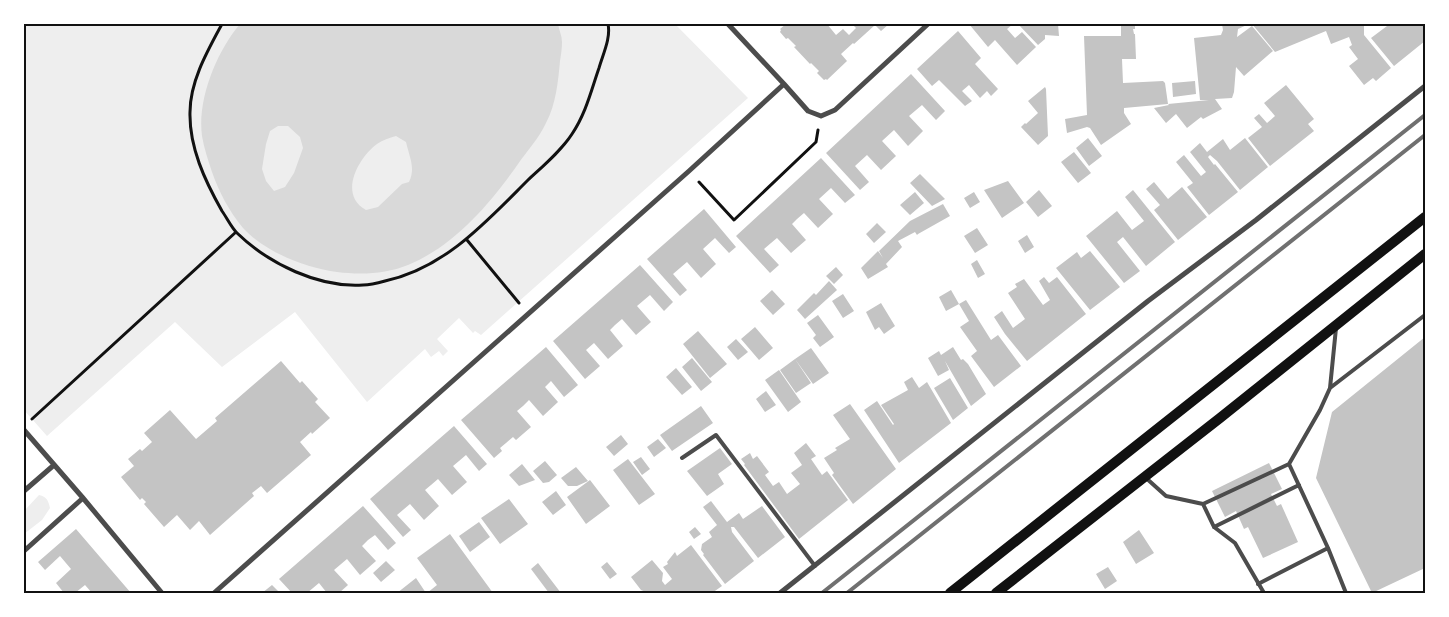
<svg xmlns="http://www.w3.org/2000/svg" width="1449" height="617" viewBox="0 0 1449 617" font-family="'Asap Condensed',sans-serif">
  <rect width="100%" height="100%" fill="#fff"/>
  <path fill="#eee" d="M 24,24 L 675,24 L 748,98 L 481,335 L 475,331 L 473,333 L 459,318 L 437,339 L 448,351 L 443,356 L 439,351 L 431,357 L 425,349 L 367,402 L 295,312 L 222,367 L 175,322 L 47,436 L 24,410 Z
    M 39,495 C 47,497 48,500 50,508 L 42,520 L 24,534 L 24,511 Z"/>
  <path fill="#d9d9d9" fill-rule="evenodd" d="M 240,24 L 558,24 C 559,30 562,36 562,42 C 562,48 561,55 560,61 C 558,82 556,104 546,123 C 539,138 527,151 518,164 C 490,204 454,246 408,265 C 386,274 361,275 337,272 C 306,268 265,252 243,228 C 229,211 219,192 212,172 C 208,160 204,148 202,136 C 197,99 217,51 240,24 ZM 278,126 L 288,126 L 300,137 L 303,148 L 294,173 L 285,187 L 274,191 L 266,181 L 262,169 L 266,144 L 270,131 ZM 396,136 L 406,142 C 409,156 416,168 409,182 L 402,184 L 378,207 L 366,210 C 338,195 358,158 377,144 C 383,140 389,138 396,136 Z"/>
  <path fill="#c4c4c4" d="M 786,24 L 827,24 L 836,35 L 843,29 L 849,35 L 856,28 L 852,24 L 889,24 L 881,31 L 875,25 L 854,44 L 853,43 L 841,54 L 847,61 L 827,80 L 826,79 L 824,80 L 817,73 L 819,71 L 811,63 L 810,64 L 794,47 L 796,46 L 788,38 L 786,39 L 780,32 L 781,30 L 780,29 Z
    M 969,24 L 1013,24 L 1007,29 L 1015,38 L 1022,32 L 1036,47 L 1017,65 L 995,40 L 988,47 Z
    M 1018,24 L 1058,24 L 1059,36 L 1045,35 L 1045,39 L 1038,45 Z
    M 1121,24 L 1135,24 L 1135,29 L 1133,29 L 1134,34 L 1135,34 L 1136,59 L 1122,59 L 1123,83 L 1163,81 L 1165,83 L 1168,104 L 1209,100 L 1200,100 L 1194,38 L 1221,35 L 1223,30 L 1222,24 L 1249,24 L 1238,29 L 1237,37 L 1252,26 L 1273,51 L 1244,76 L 1236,67 L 1234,92 L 1232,98 L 1215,99 L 1222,109 L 1203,119 L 1201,117 L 1187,128 L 1176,114 L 1166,123 L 1154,108 L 1169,105 L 1168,104 L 1124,108 L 1124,113 L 1131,124 L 1101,145 L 1090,128 L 1087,127 L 1067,133 L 1065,119 L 1087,115 L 1084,36 L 1121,36 Z
    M 1252,24 L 1364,24 L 1364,35 L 1391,68 L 1376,81 L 1373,78 L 1364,85 L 1349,66 L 1358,59 L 1349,47 L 1352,45 L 1349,37 L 1331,44 L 1326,31 L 1275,52 Z
    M 1385,24 L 1425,24 L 1425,41 L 1394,66 L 1371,38 L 1387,26 Z
    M 958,31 L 981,58 L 975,64 L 998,89 L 991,96 L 987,91 L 980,98 L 969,85 L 962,91 L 972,101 L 965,106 L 939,80 L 932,86 L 917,69 Z
    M 911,74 L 945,111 L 936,120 L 922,105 L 909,116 L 923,131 L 908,146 L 894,130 L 882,141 L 896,156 L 881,170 L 867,155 L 855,166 L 869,182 L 860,190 L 826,153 Z
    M 1195,81 L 1196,94 L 1173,97 L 1172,83 Z
    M 1286,85 L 1314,119 L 1308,124 L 1314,131 L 1270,166 L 1248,138 L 1262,127 L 1254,118 L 1259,114 L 1267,123 L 1275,116 L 1264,103 Z
    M 1045,87 L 1046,89 L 1048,136 L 1038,145 L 1021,127 L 1025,123 L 1026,124 L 1038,113 L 1028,101 Z
    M 1088,138 L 1102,156 L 1089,166 L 1076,148 Z
    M 1245,138 L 1268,167 L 1240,190 L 1217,161 L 1210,155 L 1208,157 L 1214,165 L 1215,164 L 1238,192 L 1209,215 L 1187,187 L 1193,183 L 1176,162 L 1184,155 L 1201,176 L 1206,172 L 1190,152 L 1200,143 L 1207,152 L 1223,139 L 1230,150 Z
    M 1074,152 L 1091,173 L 1078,183 L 1061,162 Z
    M 821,158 L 855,195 L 845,203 L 831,188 L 819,199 L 833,214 L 818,228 L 804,213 L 797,219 L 792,224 L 806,240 L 791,253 L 777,238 L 771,243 L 764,249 L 779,265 L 770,273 L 736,236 Z
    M 920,174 L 945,199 L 932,206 L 910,183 Z
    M 1008,181 L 1024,203 L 1002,218 L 984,190 Z
    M 1154,182 L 1168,199 L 1182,187 L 1207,217 L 1178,240 L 1154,210 L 1160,205 L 1146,189 Z
    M 1039,190 L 1052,206 L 1038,217 L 1026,202 Z
    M 1133,190 L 1175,242 L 1146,266 L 1123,237 L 1117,242 L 1140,271 L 1124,283 L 1086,236 L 1117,211 L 1132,230 L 1144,221 L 1125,197 Z
    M 915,192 L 924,203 L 910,215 L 900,205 Z
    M 974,192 L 980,202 L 970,208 L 964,198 Z
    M 943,204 L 950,216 L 918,234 L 917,235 L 915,232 L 898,241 L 902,247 L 886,264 L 888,267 L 868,279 L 861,268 L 878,251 L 883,258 L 879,251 L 910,221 Z
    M 704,209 L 736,247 L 729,253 L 715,238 L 703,249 L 716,264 L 701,278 L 687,262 L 673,274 L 687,290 L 680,296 L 647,259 Z
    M 877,223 L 886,232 L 874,243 L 866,234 Z
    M 977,228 L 988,245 L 975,253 L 964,236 Z
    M 1027,235 L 1034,247 L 1025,253 L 1018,241 Z
    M 1090,251 L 1120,287 L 1090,310 L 1056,268 L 1077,252 L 1081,258 Z
    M 977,260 L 985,274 L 978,278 L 971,264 Z
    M 640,265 L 673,302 L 664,311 L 650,295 L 637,306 L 651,322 L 636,335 L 622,319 L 615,325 L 610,330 L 623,346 L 608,359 L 594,343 L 586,350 L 600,366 L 585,379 L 553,341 Z
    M 836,267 L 843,275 L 834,284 L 826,276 Z
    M 1044,277 L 1049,283 L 1057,277 L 1086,314 L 1027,361 L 1005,334 L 994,317 L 1002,311 L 1013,328 L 1025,319 L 1008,293 L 1017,287 L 1015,284 L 1024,279 L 1043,305 L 1050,300 L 1039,281 Z
    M 829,281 L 837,290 L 805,319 L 797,310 L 814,293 L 816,295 Z
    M 772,290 L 785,304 L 773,315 L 760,301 Z
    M 951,290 L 959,304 L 946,311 L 939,297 Z
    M 843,294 L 854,311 L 843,318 L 832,301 Z
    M 966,300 L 991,340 L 998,335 L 1021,366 L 994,387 L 971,356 L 977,351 L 960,327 L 969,321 L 959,304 Z
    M 881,303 L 895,326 L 884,334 L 879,327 L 875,330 L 866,312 Z
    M 818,315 L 834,337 L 820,347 L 813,338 L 816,335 L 807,323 Z
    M 755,327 L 773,348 L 759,360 L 741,339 Z
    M 698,331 L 727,364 L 710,378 L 683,344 Z
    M 1425,337 L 1425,568 L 1372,593 L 1316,478 L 1332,412 Z
    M 736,339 L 748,352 L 738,360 L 727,347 Z
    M 546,347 L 578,385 L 564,397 L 551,381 L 545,387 L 558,402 L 543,416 L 529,400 L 523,406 L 517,411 L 531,427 L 516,440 L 513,437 L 506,443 L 500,448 L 502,451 L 494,458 L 461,420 Z
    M 953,347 L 961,360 L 963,359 L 968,364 L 986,394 L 971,406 L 945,361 L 949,370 L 938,376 L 928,358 L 939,351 L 941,355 Z
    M 811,348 L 829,373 L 813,384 L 795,359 Z
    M 692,358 L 712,382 L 701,391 L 682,367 Z
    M 795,359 L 811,383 L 796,393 L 780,370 Z
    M 281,361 L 300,383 L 302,381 L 318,399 L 315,402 L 330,418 L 312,434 L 311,432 L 300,442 L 311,455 L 267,493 L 261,486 L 252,493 L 254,496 L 210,535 L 199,521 L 190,530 L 177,515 L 164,527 L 144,504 L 146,502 L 142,498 L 140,500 L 121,477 L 134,466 L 128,459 L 140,449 L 142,451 L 152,442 L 144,433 L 170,410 L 196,439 L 217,421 L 215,418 Z
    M 676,368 L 692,387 L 682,395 L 666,377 Z
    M 779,370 L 801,402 L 788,412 L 765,380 Z
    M 912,377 L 919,388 L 927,382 L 951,423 L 899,463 L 864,410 L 877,401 L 893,425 L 894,424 L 881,405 L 908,390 L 904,382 Z
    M 950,378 L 968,408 L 953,420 L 934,388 Z
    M 766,391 L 776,405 L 765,412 L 756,399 Z
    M 850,404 L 896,469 L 853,504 L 832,475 L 834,473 L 824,458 L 837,450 L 835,448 L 850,439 L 833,415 Z
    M 701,406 L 713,423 L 672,451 L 660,435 Z
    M 454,426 L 487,464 L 479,471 L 466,455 L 459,461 L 453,466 L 467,482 L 452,495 L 438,479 L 431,485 L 425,490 L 439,506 L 424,520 L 410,504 L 397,515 L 411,530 L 403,537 L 370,499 Z
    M 621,435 L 628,444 L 614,456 L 606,447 Z
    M 658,439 L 666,448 L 654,457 L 647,447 Z
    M 806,443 L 816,456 L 811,459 L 822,475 L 827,471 L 848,500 L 799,539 L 744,465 L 745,464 L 741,459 L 750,453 L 753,459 L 757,456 L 769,472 L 765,475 L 773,486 L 779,482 L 787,494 L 800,484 L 791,473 L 802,465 L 794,453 Z
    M 720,448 L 732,464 L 718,474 L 724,484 L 707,496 L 687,471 Z
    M 641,457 L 650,469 L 642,475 L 633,462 Z
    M 628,459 L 655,494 L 639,505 L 613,470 Z
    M 545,461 L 557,475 L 549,482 L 543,483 L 533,471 Z
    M 1269,463 L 1282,489 L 1271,494 L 1277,506 L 1281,504 L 1298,542 L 1263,558 L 1248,527 L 1244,529 L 1236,511 L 1225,517 L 1212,491 Z
    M 522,464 L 535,480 L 519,486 L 509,475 Z
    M 576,467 L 588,481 L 577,486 L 568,486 L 561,478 Z
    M 590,480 L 610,506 L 586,524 L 567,497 Z
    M 556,491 L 566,505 L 553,515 L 542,502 Z
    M 509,499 L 528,524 L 500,544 L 481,518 Z
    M 711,501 L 727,522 L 739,513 L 743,519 L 762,506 L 785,537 L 758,558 L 734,527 L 731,527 L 732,532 L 754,561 L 725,584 L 703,555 L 704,554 L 701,550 L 702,544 L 712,537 L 709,532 L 717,525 L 703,507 Z
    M 363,506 L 396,543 L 388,550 L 375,535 L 368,540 L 362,546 L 376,561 L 360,575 L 347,559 L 334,570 L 348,585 L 339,593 L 327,593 L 319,583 L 307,593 L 292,593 L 279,579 Z
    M 479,522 L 490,537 L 470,552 L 459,536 Z
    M 695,527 L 701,534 L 694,539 L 689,532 Z
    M 76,529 L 100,557 L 131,593 L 92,593 L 85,585 L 75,593 L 64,593 L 56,583 L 71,569 L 60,556 L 45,570 L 38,562 Z
    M 1139,530 L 1154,553 L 1136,564 L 1123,542 Z
    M 450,534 L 493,593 L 427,593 L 437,585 L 417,558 Z
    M 691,545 L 722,586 L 712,593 L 648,593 L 641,590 L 631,577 L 652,560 L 663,573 L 662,581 L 665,585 L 672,579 L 663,567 L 668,564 L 667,562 L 675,552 L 677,556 Z
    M 386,561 L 395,570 L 381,582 L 373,573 Z
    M 607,562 L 617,574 L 610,579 L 601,567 Z
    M 538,563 L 561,593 L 549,593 L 531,569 Z
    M 1108,567 L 1117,581 L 1105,589 L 1096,574 Z
    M 416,578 L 426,593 L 397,593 Z
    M 272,585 L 280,593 L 262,593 Z"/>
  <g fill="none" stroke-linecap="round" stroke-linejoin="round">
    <path stroke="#111" stroke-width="3" d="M 222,24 C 208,50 190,81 190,112 C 189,147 205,181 222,211 C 227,218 231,227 237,233 C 269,264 319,288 363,285 C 370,285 378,283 385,281 C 445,268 486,222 528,180 C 543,166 561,151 572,134 C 586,113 591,91 599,68 C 603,54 611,38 608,24
      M 699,182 L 734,220 L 816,142 L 818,130
      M 467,240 L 519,303
      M 32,419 L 236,232"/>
    <path stroke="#4c4c4c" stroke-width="4" d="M 1330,388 L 1425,315
      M 682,458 L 716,435 L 815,566
      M 1289,464 L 1328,548 L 1346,593
      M 1146,478 L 1166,496 L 1203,504 L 1289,464 L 1320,410 L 1330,388 L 1336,328
      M 1203,504 L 1214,527 L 1235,543 L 1264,593
      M 1214,527 L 1299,485
      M 1258,584 L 1328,548"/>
    <path stroke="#4c4c4c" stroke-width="5" d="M 728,24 L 784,84
      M 24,430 L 83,498 L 162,593
      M 24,491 L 54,465
      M 24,551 L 83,498
      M 214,593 L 689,171 L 784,84 L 808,111 L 821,116 L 835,110 L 928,24
      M 780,593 L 1148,301 L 1256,220 L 1425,86"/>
    <path stroke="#111" stroke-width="10" d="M 950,593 L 1425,217
      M 996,593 L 1220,418 L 1425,254"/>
    <path stroke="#707070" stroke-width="4" d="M 822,593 L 1425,115
      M 847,593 L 1425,135"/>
  </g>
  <rect width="1449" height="617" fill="none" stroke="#ffffff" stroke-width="50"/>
  <rect x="25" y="25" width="1399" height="567" fill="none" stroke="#111" stroke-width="2"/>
</svg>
